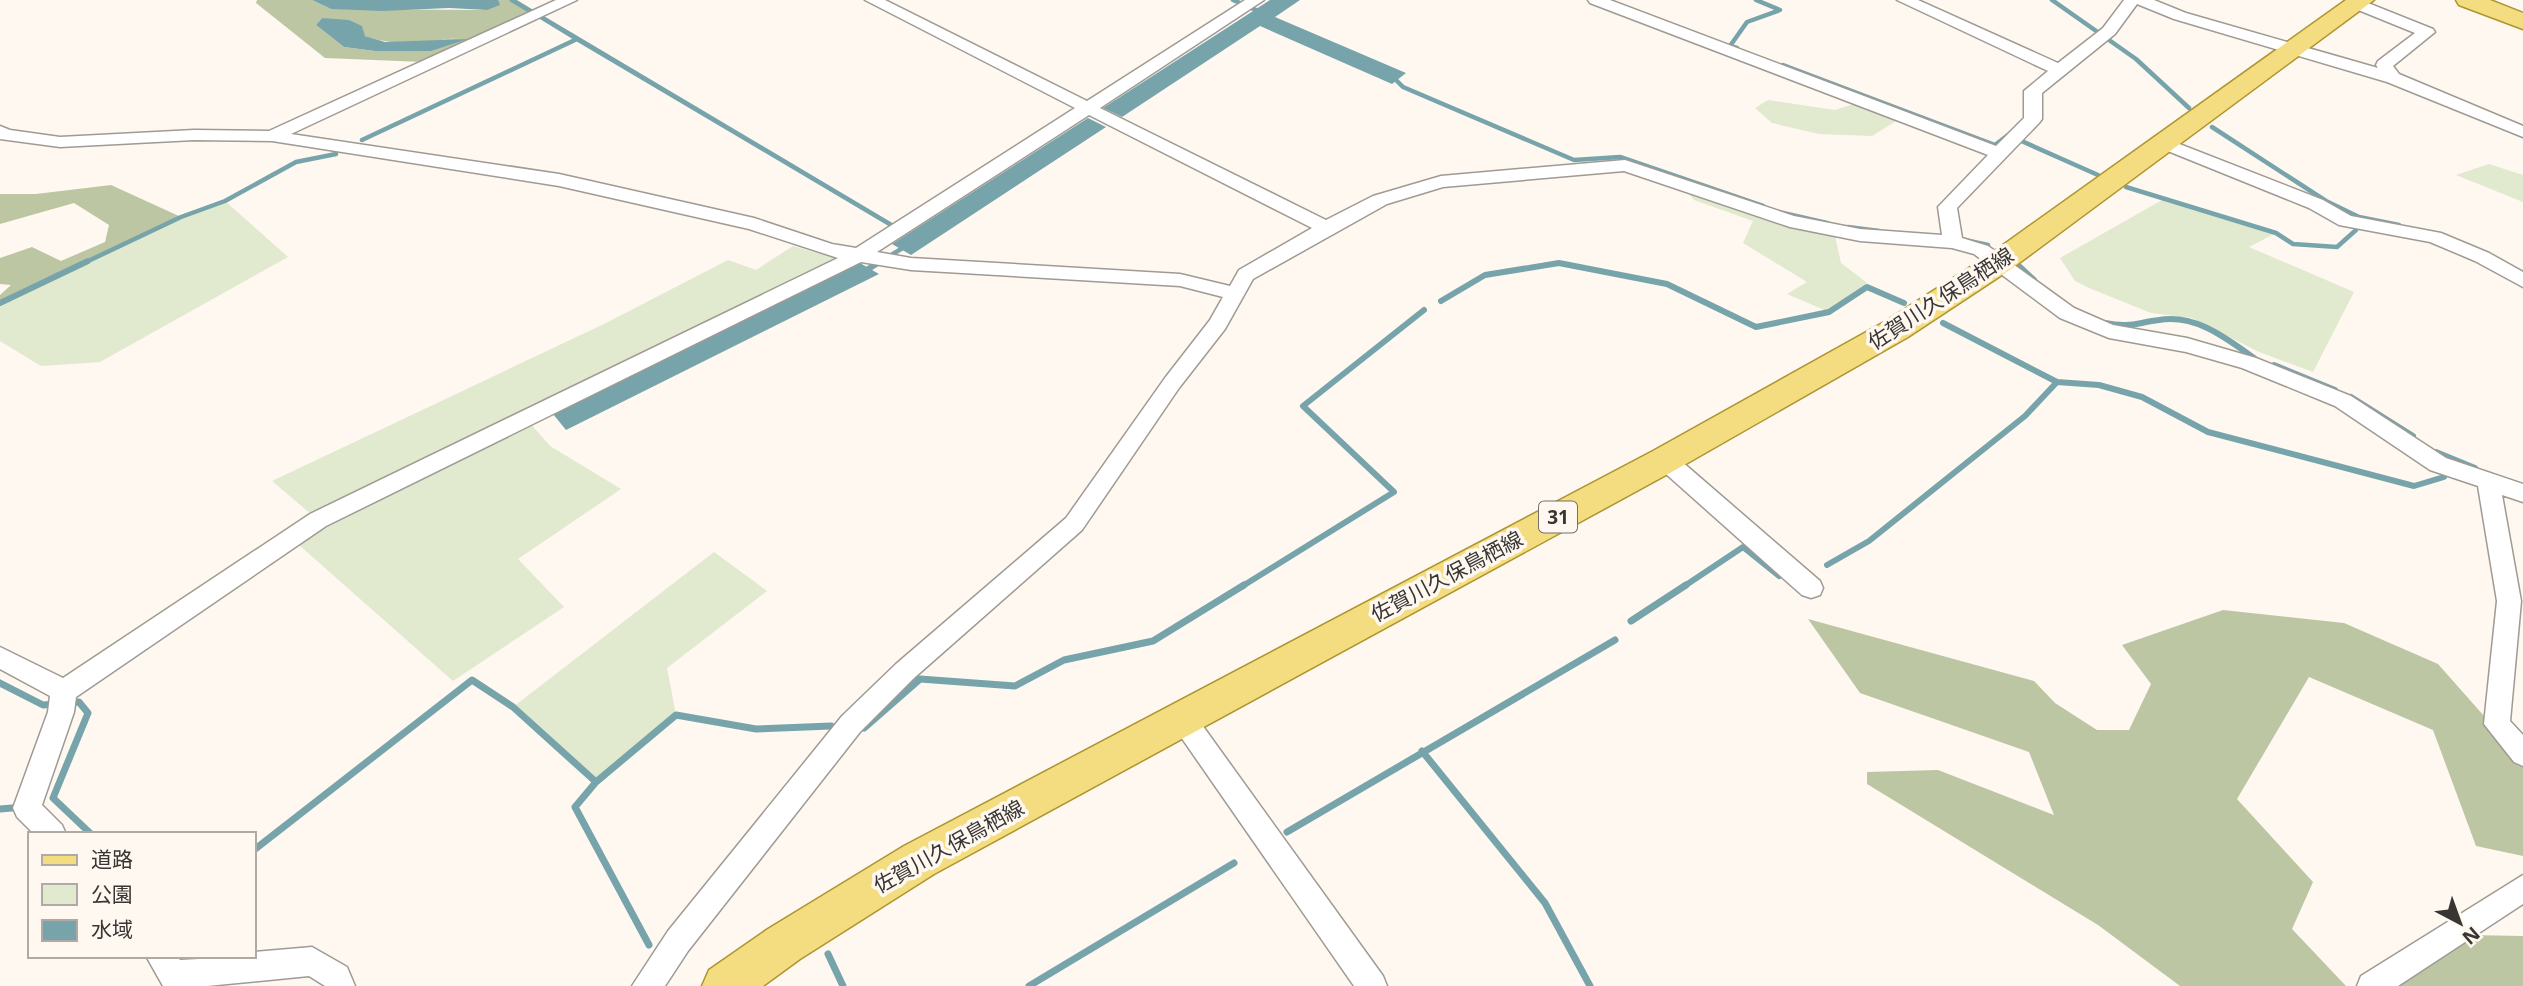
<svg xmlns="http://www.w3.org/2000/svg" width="2523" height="986" viewBox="0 0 2523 986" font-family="'Open Sans','Noto Sans JP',sans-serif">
  <rect width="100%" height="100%" fill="#fef8f1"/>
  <path fill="#e1e9ce" d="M 1768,100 L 1835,110 L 1857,103 L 1898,120 L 1872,136 L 1819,134 L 1772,123 L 1755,108 Z
    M 2489,164 L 2523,175 L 2523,202 L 2456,175 Z
    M 1686,190 L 1835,236 L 1841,263 L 1866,282 L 1867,287 L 1829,312 L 1787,294 L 1807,282 L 1743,243 L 1753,221 L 1694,200 Z
    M 2162,200 L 2274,234 L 2249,247 L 2354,292 L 2313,372 L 2259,352 L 2192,318 L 2151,313 L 2089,288 L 2075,281 L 2060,258 Z
    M 225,201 L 288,257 L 100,362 L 41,366 L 0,341 L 0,303 L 181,217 Z
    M 793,246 L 837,259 L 522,414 L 550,446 L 621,489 L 518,559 L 564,607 L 453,681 L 299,545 L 312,515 L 272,481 L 606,323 L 728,260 L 756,270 Z
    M 714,552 L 767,591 L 667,668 L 676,715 L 596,782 L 513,707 Z"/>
  <path fill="#bdc6a3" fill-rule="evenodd" d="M 257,0 L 312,0 L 331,9 L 487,10 L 498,0 L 493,0 L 517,0 L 535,11 L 423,62 L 325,58 L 256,3 ZM 322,18 C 340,20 352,31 368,37 C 398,47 431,42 462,37 L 375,51 L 344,47 L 316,25 Z
    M 111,185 L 181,217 L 0,303 L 0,295 L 11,285 L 0,284 L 0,258 L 32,247 L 61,261 L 105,242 L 109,225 L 74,203 L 0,224 L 0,194 L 36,194 Z
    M 2223,610 L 2344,623 L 2438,664 L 2523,760 L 2523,856 L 2476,846 L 2433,730 L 2309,677 L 2237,799 L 2313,882 L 2292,929 L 2346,986 L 2180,986 L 2098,925 L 1867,784 L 1867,772 L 1938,770 L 2054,815 L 2029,752 L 1860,693 L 1808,619 L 2034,681 L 2055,703 L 2097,730 L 2129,730 L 2151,684 L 2122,645 Z
    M 2468,935 L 2523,936 L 2523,986 L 2385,986 Z"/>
  <path fill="#77a4ab" d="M 312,0 L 498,0 L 500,5 L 487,10 L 449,8 L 382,11 L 331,9 Z
    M 1270,0 L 1300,0 L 1275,17 L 1406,73 L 1392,84 L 1260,26 L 1122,117 L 1103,108 Z
    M 322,18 L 349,20 L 362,26 L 365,36 L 385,42 L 468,39 L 431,51 L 375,51 L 344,47 L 316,25 Z
    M 1088,118 L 1106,127 L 911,255 L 892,244 Z
    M 860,263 L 879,274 L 566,430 L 553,414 Z"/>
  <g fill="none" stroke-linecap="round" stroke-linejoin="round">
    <path stroke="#77a4ab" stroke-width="4.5" d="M 512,0 L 532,12
      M 1233,0 L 1256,10 L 1258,17
      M 2052,0 L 2136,59 L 2189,108
      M 541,17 L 893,226 L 577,39 Z
      M 1737,48 L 1730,46 L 1747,22 L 1780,10 L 1756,0
      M 1783,65 L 1995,145 L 2008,135 L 2098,175
      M 1392,76 L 1403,87 L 1574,160 L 1620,157 L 1763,206
      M 2212,127 L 2326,201 L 2359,217 L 2399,225
      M 362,140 L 577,39
      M 2126,187 L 2276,233 L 2293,244 L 2337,247 L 2356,230
      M 1783,213 L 1827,223
      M 1848,227 L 1879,231
      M 1960,239 L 1988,245
      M 84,263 L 181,217 L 225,201 L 296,162 L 336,154
      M 878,263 L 906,246"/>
    <path stroke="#77a4ab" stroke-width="6" d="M 2020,267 L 2034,280
      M 865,271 L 881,261
      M 1441,301 L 1485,275 L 1559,263 L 1667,284 L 1756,327 L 1829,312 L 1867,287 L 1904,303
      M 0,303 L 88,261
      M 1943,323 L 2057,382 L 2099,385 L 2142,397 L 2208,432 L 2414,486 L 2444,477
      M 2105,323 C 2129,328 2136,323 2159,320 C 2196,314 2226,338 2254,358
      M 2274,365 L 2335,390
      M 2351,397 L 2413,436
      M 2436,452 L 2475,468
      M 1827,565 L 1869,541 L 2025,416 L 2057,382
      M 1241,587 L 1394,492 L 1303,406 L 1424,310
      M 1683,587 L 1743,547 L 1779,576"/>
    <path stroke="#77a4ab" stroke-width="7" d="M 1631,621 L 1686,585
      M 0,683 L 43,705 L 57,704
      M 68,703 L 79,702 L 88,713 L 53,798 L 91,834
      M 864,728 L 920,679 L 1015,686 L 1064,660 L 1153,641 L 1244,585
      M 1422,751 L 1545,903 L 1590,986
      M 596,782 L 676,715 L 756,729 L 831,726
      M 0,809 L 12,808
      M 1287,832 L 1615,640
      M 254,850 L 472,680 L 513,707 L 596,782 L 575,807 L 649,945
      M 828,954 L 843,986
      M 1029,986 L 1234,863"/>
    <g stroke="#9f9a93" stroke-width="3">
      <path id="minor" d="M 556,0 L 577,0 L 291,134 L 559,174 L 754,218 L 832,244 L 856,248 L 1075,108 L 865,0 L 885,0 L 1087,101 L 1245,0 L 1264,0 L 1100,108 L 1326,220 L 1373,196 L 1441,176 L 1625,160 L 1794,216 L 1860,229 L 1942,235 L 1938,207 L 1988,155 L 1590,3 L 1588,0 L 1610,0 L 1996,146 L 2024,118 L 2024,91 L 2048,71 L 1897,0 L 1918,0 L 2058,63 L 2103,28 L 2124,0 L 2154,0 L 2186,13 L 2378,68 L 2376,65 L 2378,61 L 2415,33 L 2351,7 L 2349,4 L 2354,0 L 2363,1 L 2433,29 L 2435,32 L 2393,66 L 2399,74 L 2523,126 L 2523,137 L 2387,82 L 2174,19 L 2137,4 L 2115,34 L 2042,93 L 2042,119 L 2039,123 L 1957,208 L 1962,238 L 1988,246 L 2074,308 L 2113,325 L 2187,338 L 2256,358 L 2351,396 L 2446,458 L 2523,484 L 2523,502 L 2502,495 L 2521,601 L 2510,721 L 2523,735 L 2523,766 L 2514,762 L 2484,724 L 2497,601 L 2478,486 L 2430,470 L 2335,406 L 2242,368 L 2186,352 L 2109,338 L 2060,318 L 1974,254 L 1952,248 L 1860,241 L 1790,227 L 1624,171 L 1443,187 L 1387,204 L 1253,279 L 1225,329 L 1179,388 L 1082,530 L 914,678 L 860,732 L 688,951 L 665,986 L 632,986 L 668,931 L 842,716 L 896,664 L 1066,518 L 1165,378 L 1210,320 L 1223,297 L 1180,286 L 911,270 L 861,262 L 326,526 L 76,697 L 74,712 L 42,805 L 62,825 L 66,834 L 34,834 L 17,817 L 13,808 L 48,712 L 50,696 L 0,669 L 0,647 L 63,678 L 310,514 L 838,258 L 749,229 L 559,186 L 272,141 L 194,140 L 60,147 L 0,139 L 0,126 L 10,130 L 60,137 L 194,130 L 269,131 ZM 1089,115 L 1312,228 L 1239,270 L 1230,286 L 1180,274 L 911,258 L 877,252 Z
        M 2164,138 L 2323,200 L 2351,216 L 2441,233 L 2489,253 L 2523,272 L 2523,287 L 2475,261 L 2430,242 L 2339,225 L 2309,208 L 2158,147 L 2155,143 Z
        M 1665,452 L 1673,454 L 1820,581 L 1823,588 L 1820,595 L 1811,598 L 1802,595 L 1657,466 L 1654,460 L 1657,454 Z
        M 1183,708 L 1192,711 L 1383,976 L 1387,986 L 1354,986 L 1174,727 L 1170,719 L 1174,711 Z
        M 2523,875 L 2523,904 L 2398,986 L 2357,986 L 2361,976 Z
        M 312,947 L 347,967 L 355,986 L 325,986 L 309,976 L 207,986 L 163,986 L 146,956 L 177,956 L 180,960 L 254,956 L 254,952 Z"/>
    </g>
    <g stroke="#ad942f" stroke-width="3">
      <path id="primary" d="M 2346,0 L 2374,0 L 2011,269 L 1908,337 L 1677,469 L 934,874 L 800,959 L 763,986 L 702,986 L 709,970 L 768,929 L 904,846 L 1653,451 L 1886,321 L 1989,255 Z
        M 2456,0 L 2490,0 L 2523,13 L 2523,29 L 2459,5 Z"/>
    </g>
    <use href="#minor" fill="#fff" fill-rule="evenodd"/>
    <use href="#primary" fill="#f4dd81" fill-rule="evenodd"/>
  </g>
  <g text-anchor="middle" stroke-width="7" stroke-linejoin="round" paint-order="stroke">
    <rect fill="#fef8f1" stroke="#73706c" stroke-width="2" x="1539" y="501.5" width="38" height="31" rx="5"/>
    <g font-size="19" font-weight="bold" fill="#383533">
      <text x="1558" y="524">31</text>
    </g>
    <g font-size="21" fill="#383533" stroke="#fef8f1">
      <text transform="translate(1941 299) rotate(-33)" y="7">佐賀川久保鳥栖線</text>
      <text transform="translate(1447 577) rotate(-28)" y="7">佐賀川久保鳥栖線</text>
      <text transform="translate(949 847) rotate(-29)" y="7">佐賀川久保鳥栖線</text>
    </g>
  </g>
  <rect x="28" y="832" width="228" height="126" fill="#fef8f1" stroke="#afaaa5" stroke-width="2"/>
  <rect x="42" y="855" width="35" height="10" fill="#f4dd81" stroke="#afaaa5" stroke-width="2"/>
  <text x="91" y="867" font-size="21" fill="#383533">道路</text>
  <rect x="42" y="884" width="35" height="21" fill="#e1e9ce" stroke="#afaaa5" stroke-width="2"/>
  <text x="91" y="902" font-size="21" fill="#383533">公園</text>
  <rect x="42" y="920" width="35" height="21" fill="#77a4ab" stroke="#afaaa5" stroke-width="2"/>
  <text x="91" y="937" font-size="21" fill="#383533">水域</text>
  <g transform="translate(2460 923) rotate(139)" stroke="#fef8f1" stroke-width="5" paint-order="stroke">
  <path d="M0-5L12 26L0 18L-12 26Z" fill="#383533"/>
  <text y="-10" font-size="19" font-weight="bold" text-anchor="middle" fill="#383533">N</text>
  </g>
</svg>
